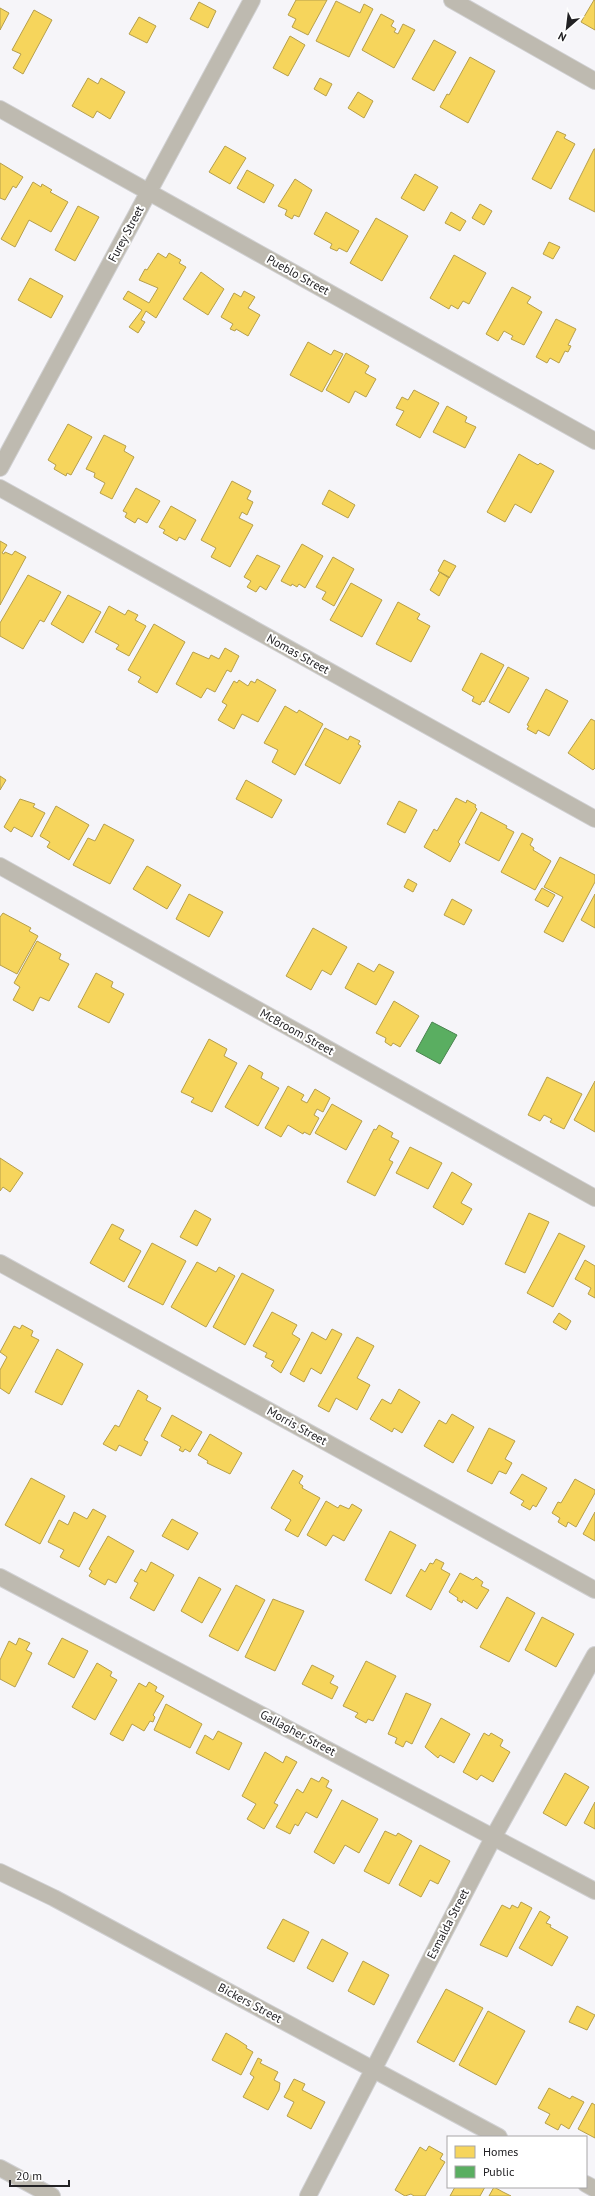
<svg xmlns="http://www.w3.org/2000/svg" width="595" height="2196" viewBox="0 0 595 2196" font-family="'PT Sans',sans-serif">
  <rect width="100%" height="100%" fill="#f6f5f9"/>
  <path fill="#f6d55c" stroke="#b69f4b" d="M 296,0 L 327,0 L 308,35 L 292,27 L 296,19 L 288,15 Z
    M 594,0 L 595,0 L 595,30 L 581,22 Z
    M 336,1 L 360,13 L 364,4 L 373,9 L 349,57 L 316,41 Z
    M 199,2 L 216,11 L 208,28 L 190,19 Z
    M 0,8 L 9,13 L 0,30 Z
    M 34,10 L 52,20 L 23,74 L 13,68 L 21,54 L 12,50 Z
    M 381,14 L 394,21 L 391,26 L 396,29 L 394,32 L 398,34 L 403,24 L 415,30 L 394,68 L 362,50 Z
    M 139,17 L 156,26 L 147,43 L 129,34 Z
    M 290,36 L 305,45 L 288,76 L 273,68 Z
    M 434,40 L 456,52 L 434,91 L 412,79 Z
    M 470,57 L 495,71 L 468,123 L 440,107 L 447,94 L 449,95 Z
    M 88,78 L 98,84 L 101,78 L 125,92 L 110,119 L 97,111 L 93,118 L 72,106 Z
    M 320,78 L 332,84 L 326,96 L 314,89 Z
    M 358,92 L 373,101 L 364,118 L 348,108 Z
    M 557,131 L 566,135 L 564,138 L 575,144 L 551,189 L 532,179 Z
    M 225,146 L 246,158 L 230,184 L 209,172 Z
    M 594,149 L 595,149 L 595,212 L 569,199 Z
    M 0,163 L 23,177 L 16,188 L 13,186 L 5,200 L 0,198 Z
    M 247,170 L 274,185 L 264,203 L 237,188 Z
    M 415,174 L 438,187 L 424,211 L 401,198 Z
    M 295,179 L 312,190 L 299,217 L 294,215 L 292,219 L 285,215 L 287,210 L 278,206 Z
    M 33,182 L 41,187 L 42,184 L 52,190 L 50,192 L 68,202 L 51,232 L 29,220 L 15,247 L 1,239 Z
    M 480,204 L 492,211 L 484,225 L 472,218 Z
    M 78,206 L 99,217 L 75,261 L 55,250 Z
    M 326,212 L 359,231 L 347,252 L 339,248 L 337,251 L 330,248 L 332,244 L 314,234 Z
    M 451,212 L 466,221 L 460,231 L 445,223 Z
    M 376,218 L 408,236 L 382,281 L 350,263 Z
    M 549,242 L 560,247 L 553,259 L 543,254 Z
    M 158,253 L 166,258 L 169,253 L 181,260 L 179,263 L 186,267 L 156,318 L 146,311 L 141,320 L 145,322 L 138,333 L 129,327 L 142,310 L 123,299 L 128,291 L 149,303 L 158,288 L 139,280 L 145,269 L 147,270 Z
    M 454,255 L 486,273 L 469,304 L 463,301 L 458,309 L 451,305 L 449,309 L 430,298 Z
    M 201,272 L 224,289 L 208,315 L 183,299 Z
    M 30,278 L 63,296 L 51,318 L 18,300 Z
    M 512,287 L 531,297 L 527,303 L 542,312 L 524,345 L 511,339 L 513,336 L 504,331 L 498,341 L 486,334 Z
    M 244,291 L 255,297 L 248,308 L 260,315 L 248,336 L 236,329 L 235,331 L 230,329 L 233,324 L 221,317 L 234,293 L 241,297 Z
    M 556,319 L 576,329 L 568,345 L 571,346 L 568,352 L 565,351 L 559,363 L 550,358 L 547,363 L 536,357 Z
    M 308,342 L 331,355 L 334,350 L 343,354 L 322,392 L 290,375 Z
    M 346,353 L 369,366 L 365,373 L 376,379 L 366,397 L 355,391 L 349,403 L 326,390 Z
    M 414,390 L 439,403 L 420,438 L 396,425 L 404,411 L 396,408 L 402,397 L 408,400 Z
    M 447,406 L 467,417 L 465,422 L 476,427 L 465,448 L 433,432 Z
    M 68,424 L 92,437 L 71,475 L 67,473 L 66,476 L 54,469 L 56,465 L 48,460 Z
    M 104,435 L 126,446 L 124,451 L 134,457 L 112,499 L 100,493 L 105,483 L 94,477 L 95,473 L 86,469 Z
    M 519,454 L 538,465 L 540,463 L 554,471 L 531,513 L 515,504 L 505,522 L 487,512 Z
    M 232,481 L 251,491 L 247,499 L 253,502 L 247,515 L 242,512 L 239,518 L 253,525 L 230,567 L 211,557 L 216,548 L 201,540 Z
    M 136,488 L 160,501 L 147,523 L 138,518 L 135,523 L 125,517 L 127,513 L 123,511 Z
    M 329,490 L 355,505 L 348,518 L 322,504 Z
    M 171,506 L 196,520 L 185,540 L 179,537 L 177,541 L 163,533 L 165,530 L 159,527 Z
    M 0,541 L 7,545 L 2,553 L 4,554 L 5,552 L 12,555 L 15,551 L 26,557 L 0,605 Z
    M 302,544 L 323,556 L 305,588 L 299,584 L 297,587 L 292,584 L 291,586 L 281,581 Z
    M 257,555 L 280,566 L 266,590 L 260,586 L 256,592 L 247,587 L 251,581 L 244,577 Z
    M 333,557 L 354,569 L 334,606 L 322,599 L 326,592 L 316,587 Z
    M 444,560 L 456,566 L 449,578 L 438,571 Z
    M 440,572 L 449,577 L 439,596 L 430,590 Z
    M 28,575 L 61,592 L 44,622 L 40,620 L 23,649 L 0,636 L 0,623 Z
    M 351,583 L 382,600 L 362,637 L 330,620 Z
    M 68,595 L 101,612 L 83,643 L 51,624 Z
    M 398,602 L 420,614 L 417,619 L 430,626 L 411,662 L 376,644 Z
    M 109,606 L 125,615 L 128,610 L 138,615 L 135,620 L 146,626 L 129,656 L 116,649 L 119,645 L 95,632 Z
    M 154,624 L 185,642 L 157,693 L 138,682 L 141,677 L 128,670 Z
    M 225,648 L 239,656 L 231,672 L 227,670 L 215,692 L 207,688 L 201,698 L 176,684 L 193,652 L 209,659 L 211,655 L 219,659 Z
    M 481,653 L 504,665 L 484,702 L 482,701 L 480,705 L 472,701 L 474,697 L 462,690 Z
    M 508,667 L 529,678 L 509,713 L 489,702 Z
    M 257,679 L 276,690 L 258,722 L 242,714 L 234,729 L 218,720 L 227,705 L 222,702 L 234,681 L 237,683 L 239,680 L 248,686 L 251,681 L 255,683 Z
    M 546,689 L 568,701 L 549,736 L 538,730 L 536,734 L 527,729 L 529,726 L 527,725 Z
    M 285,706 L 297,713 L 299,710 L 323,724 L 295,775 L 272,762 L 278,750 L 264,743 Z
    M 591,719 L 595,721 L 595,768 L 593,770 L 568,753 Z
    M 325,728 L 348,740 L 350,736 L 360,741 L 358,744 L 361,746 L 340,784 L 305,765 Z
    M 0,776 L 6,780 L 0,790 Z
    M 246,780 L 282,800 L 272,818 L 236,799 Z
    M 456,798 L 466,803 L 467,800 L 476,805 L 475,807 L 477,809 L 458,842 L 460,844 L 450,862 L 424,847 L 434,829 L 437,831 Z
    M 20,799 L 35,804 L 33,807 L 45,813 L 32,837 L 14,827 L 11,832 L 4,827 Z
    M 399,801 L 417,810 L 405,833 L 387,824 Z
    M 56,806 L 89,825 L 69,860 L 47,847 L 50,842 L 40,836 Z
    M 481,812 L 507,826 L 506,828 L 514,832 L 499,861 L 465,843 Z
    M 104,824 L 134,840 L 110,884 L 73,865 L 88,838 L 95,841 Z
    M 522,833 L 533,839 L 530,845 L 534,848 L 533,850 L 551,861 L 535,890 L 501,872 Z
    M 560,857 L 595,875 L 595,882 L 563,942 L 544,932 L 563,897 L 544,887 Z
    M 147,866 L 181,885 L 167,909 L 133,889 Z
    M 408,879 L 417,884 L 413,892 L 404,887 Z
    M 542,888 L 555,895 L 548,907 L 535,900 Z
    M 189,894 L 223,912 L 209,937 L 176,919 Z
    M 595,894 L 595,928 L 581,920 Z
    M 452,899 L 472,910 L 464,925 L 444,915 Z
    M 3,913 L 31,928 L 29,931 L 38,936 L 17,974 L 0,965 L 0,917 Z
    M 313,928 L 347,947 L 331,975 L 322,970 L 311,990 L 286,976 Z
    M 37,941 L 61,954 L 59,959 L 69,964 L 49,1001 L 40,997 L 33,1011 L 13,1000 L 20,987 L 14,983 Z
    M 358,963 L 374,972 L 379,964 L 394,972 L 376,1005 L 345,988 Z
    M 96,973 L 113,982 L 111,987 L 124,994 L 109,1023 L 78,1007 Z
    M 394,1001 L 419,1016 L 400,1047 L 393,1043 L 391,1046 L 385,1042 L 386,1038 L 376,1033 Z
    M 209,1039 L 227,1049 L 224,1056 L 237,1063 L 212,1112 L 191,1102 L 194,1098 L 181,1092 Z
    M 249,1065 L 263,1073 L 261,1078 L 279,1088 L 258,1126 L 225,1107 Z
    M 547,1077 L 582,1094 L 564,1129 L 550,1122 L 552,1119 L 544,1115 L 540,1121 L 528,1115 Z
    M 595,1081 L 595,1132 L 574,1120 Z
    M 288,1086 L 304,1095 L 301,1100 L 307,1103 L 315,1089 L 330,1098 L 323,1112 L 317,1109 L 314,1115 L 319,1118 L 310,1135 L 304,1132 L 303,1134 L 288,1125 L 281,1137 L 265,1128 Z
    M 332,1104 L 362,1121 L 346,1150 L 315,1133 Z
    M 379,1125 L 393,1133 L 391,1137 L 399,1141 L 389,1160 L 393,1162 L 375,1196 L 347,1182 L 374,1129 L 376,1130 Z
    M 410,1147 L 442,1163 L 428,1189 L 396,1173 Z
    M 0,1158 L 23,1173 L 10,1192 L 3,1187 L 0,1191 Z
    M 452,1172 L 472,1184 L 461,1203 L 472,1209 L 463,1225 L 433,1207 Z
    M 195,1210 L 211,1219 L 197,1246 L 180,1237 Z
    M 529,1213 L 549,1222 L 525,1273 L 505,1264 Z
    M 112,1224 L 124,1230 L 119,1239 L 141,1251 L 124,1282 L 90,1263 Z
    M 559,1233 L 585,1246 L 553,1307 L 527,1293 Z
    M 152,1243 L 186,1261 L 163,1305 L 128,1287 Z
    M 585,1260 L 595,1266 L 595,1298 L 588,1294 L 591,1288 L 575,1279 Z
    M 197,1262 L 216,1272 L 219,1267 L 235,1276 L 206,1327 L 171,1307 Z
    M 242,1273 L 274,1290 L 245,1345 L 213,1327 Z
    M 272,1312 L 297,1325 L 292,1334 L 300,1339 L 281,1373 L 271,1366 L 274,1361 L 265,1357 L 267,1353 L 253,1346 Z
    M 559,1313 L 571,1321 L 566,1330 L 553,1322 Z
    M 22,1325 L 33,1331 L 31,1336 L 39,1340 L 9,1394 L 0,1388 L 0,1370 L 7,1357 L 0,1352 L 14,1326 L 20,1329 Z
    M 332,1329 L 342,1334 L 321,1374 L 311,1368 L 304,1382 L 290,1374 L 312,1332 L 326,1340 Z
    M 357,1337 L 374,1346 L 357,1378 L 370,1385 L 357,1410 L 336,1398 L 329,1412 L 318,1406 Z
    M 57,1349 L 83,1364 L 62,1405 L 35,1392 Z
    M 399,1389 L 420,1402 L 402,1433 L 394,1428 L 392,1432 L 370,1419 L 382,1399 L 391,1404 Z
    M 138,1390 L 148,1396 L 146,1400 L 161,1408 L 144,1440 L 148,1442 L 141,1456 L 119,1445 L 116,1451 L 103,1444 L 115,1425 L 119,1427 Z
    M 452,1414 L 474,1427 L 453,1463 L 424,1446 L 439,1420 L 446,1424 Z
    M 172,1415 L 202,1432 L 190,1452 L 185,1449 L 183,1452 L 179,1450 L 181,1447 L 161,1436 Z
    M 489,1428 L 515,1441 L 505,1459 L 512,1463 L 506,1474 L 499,1471 L 492,1484 L 467,1471 Z
    M 210,1434 L 242,1453 L 230,1474 L 207,1463 L 208,1461 L 198,1455 Z
    M 293,1470 L 303,1476 L 299,1483 L 303,1486 L 302,1488 L 320,1498 L 298,1537 L 285,1530 L 291,1520 L 271,1508 Z
    M 522,1474 L 547,1488 L 536,1507 L 533,1505 L 530,1510 L 521,1505 L 524,1501 L 510,1493 Z
    M 31,1478 L 65,1496 L 40,1544 L 5,1525 Z
    M 575,1479 L 595,1490 L 595,1493 L 576,1527 L 568,1522 L 566,1527 L 558,1522 L 560,1518 L 552,1513 L 558,1502 L 561,1503 Z
    M 326,1501 L 338,1508 L 340,1505 L 349,1509 L 352,1504 L 362,1510 L 344,1541 L 333,1535 L 326,1546 L 307,1535 Z
    M 93,1509 L 106,1516 L 79,1567 L 60,1557 L 64,1550 L 48,1542 L 59,1520 L 68,1525 L 74,1512 L 87,1519 Z
    M 595,1512 L 595,1541 L 583,1534 Z
    M 172,1519 L 198,1533 L 188,1550 L 162,1536 Z
    M 390,1531 L 416,1545 L 391,1594 L 365,1580 Z
    M 108,1536 L 134,1551 L 116,1583 L 108,1579 L 105,1585 L 89,1576 L 92,1571 L 89,1569 Z
    M 436,1559 L 444,1563 L 441,1569 L 450,1574 L 431,1610 L 406,1596 L 421,1569 L 425,1572 L 430,1563 L 433,1564 Z
    M 151,1562 L 174,1575 L 154,1611 L 130,1598 L 138,1583 L 134,1581 L 141,1569 L 146,1572 Z
    M 460,1573 L 473,1580 L 476,1577 L 483,1582 L 481,1586 L 489,1590 L 477,1609 L 463,1600 L 462,1603 L 457,1600 L 458,1598 L 449,1592 Z
    M 199,1577 L 221,1589 L 202,1623 L 181,1611 Z
    M 236,1585 L 265,1600 L 238,1651 L 209,1636 Z
    M 507,1597 L 535,1613 L 509,1662 L 480,1647 Z
    M 273,1599 L 304,1611 L 275,1671 L 245,1657 Z
    M 542,1617 L 574,1634 L 556,1667 L 525,1650 Z
    M 19,1638 L 30,1643 L 26,1650 L 32,1653 L 15,1687 L 0,1679 L 0,1660 L 9,1641 L 16,1645 Z
    M 62,1638 L 88,1651 L 74,1678 L 48,1664 Z
    M 366,1661 L 396,1676 L 373,1721 L 368,1719 L 366,1723 L 355,1717 L 358,1713 L 343,1706 Z
    M 97,1663 L 112,1672 L 110,1676 L 117,1680 L 95,1720 L 72,1707 Z
    M 312,1665 L 334,1676 L 330,1683 L 338,1687 L 332,1699 L 302,1684 Z
    M 149,1682 L 157,1687 L 155,1691 L 164,1696 L 153,1715 L 155,1717 L 153,1722 L 150,1721 L 144,1731 L 132,1724 L 123,1741 L 110,1734 L 139,1683 L 146,1687 Z
    M 406,1693 L 431,1704 L 412,1744 L 406,1741 L 403,1747 L 395,1743 L 397,1738 L 388,1734 Z
    M 166,1704 L 202,1724 L 190,1748 L 154,1730 Z
    M 441,1718 L 470,1734 L 454,1763 L 440,1755 L 438,1758 L 425,1747 Z
    M 218,1731 L 242,1743 L 229,1770 L 196,1753 L 205,1735 L 213,1740 Z
    M 484,1733 L 489,1736 L 491,1733 L 503,1740 L 500,1746 L 510,1752 L 493,1782 L 481,1775 L 477,1780 L 463,1772 Z
    M 265,1752 L 283,1763 L 286,1756 L 297,1762 L 274,1803 L 278,1805 L 264,1829 L 247,1819 L 256,1804 L 242,1796 Z
    M 565,1773 L 589,1787 L 566,1826 L 543,1813 Z
    M 322,1777 L 329,1781 L 326,1787 L 332,1790 L 317,1818 L 306,1812 L 298,1826 L 295,1824 L 290,1834 L 276,1827 L 297,1789 L 303,1793 L 311,1778 L 319,1782 Z
    M 342,1800 L 378,1819 L 359,1853 L 345,1845 L 334,1864 L 314,1852 Z
    M 595,1802 L 595,1829 L 584,1823 Z
    M 385,1831 L 396,1836 L 398,1833 L 412,1841 L 389,1884 L 364,1871 Z
    M 420,1845 L 450,1861 L 438,1884 L 430,1880 L 421,1897 L 399,1885 Z
    M 521,1902 L 532,1908 L 507,1957 L 480,1945 L 502,1905 L 510,1909 L 512,1905 L 518,1908 Z
    M 540,1911 L 550,1917 L 546,1923 L 551,1925 L 550,1927 L 568,1937 L 552,1966 L 519,1948 Z
    M 283,1919 L 309,1932 L 294,1962 L 267,1948 Z
    M 322,1939 L 348,1953 L 333,1982 L 307,1968 Z
    M 363,1961 L 389,1975 L 374,2005 L 348,1991 Z
    M 446,1989 L 483,2008 L 454,2062 L 417,2042 Z
    M 577,2006 L 595,2015 L 587,2030 L 569,2022 Z
    M 488,2011 L 525,2031 L 496,2085 L 459,2065 Z
    M 226,2033 L 238,2040 L 247,2046 L 246,2048 L 253,2052 L 241,2075 L 212,2060 Z
    M 258,2058 L 262,2060 L 260,2063 L 278,2072 L 274,2080 L 280,2083 L 279,2090 L 268,2110 L 243,2097 L 254,2077 L 250,2074 Z
    M 294,2079 L 305,2084 L 302,2090 L 325,2102 L 311,2129 L 287,2116 L 294,2102 L 284,2097 Z
    M 549,2088 L 570,2099 L 572,2096 L 584,2102 L 569,2129 L 561,2124 L 558,2130 L 545,2123 L 550,2114 L 538,2108 Z
    M 592,2103 L 595,2105 L 595,2138 L 578,2129 Z
    M 429,2146 L 443,2154 L 440,2159 L 445,2162 L 425,2196 L 414,2196 L 411,2194 L 405,2196 L 395,2190 L 420,2147 L 426,2151 Z
    M 455,2187 L 485,2187 L 480,2196 L 450,2196 Z
    M 494,2187 L 503,2192 L 511,2196 L 489,2196 Z"/>
  <path fill="#5aae61" stroke="#49844f" d="M 432,1022 L 457,1035 L 440,1064 L 416,1051 Z"/>
  <g fill="none" stroke-linecap="round" stroke-linejoin="round">
    <g stroke="#d0d0d2" stroke-width="18">
      <path id="minor" d="M 452,0 L 595,81
        M 0,109 L 595,441
        M 0,468 L 252,0
        M 0,488 L 595,819
        M 0,866 L 595,1198
        M 0,1263 L 595,1590
        M 0,1577 L 595,1891
        M 0,1872 L 54,1898 L 499,2137
        M 0,2168 L 52,2196
        M 586,2184 L 595,2189
        M 308,2196 L 494,1836 L 595,1655"/>
    </g>
    <use href="#minor" stroke="#bebab0" stroke-width="16"/>
  </g>
  <g text-anchor="middle" stroke-width="4" stroke-linejoin="round" paint-order="stroke">
    <g font-size="12" fill="#222124" stroke="#fff">
      <text transform="translate(126 234) rotate(-62)" y="4">Furey Street</text>
      <text transform="translate(298 275) rotate(29)" y="4">Pueblo Street</text>
      <text transform="translate(298 654) rotate(29)" y="4">Nomas Street</text>
      <text transform="translate(297 1032) rotate(29)" y="4">McBroom Street</text>
      <text transform="translate(297 1426) rotate(29)" y="4">Morris Street</text>
      <text transform="translate(298 1733) rotate(28)" y="4">Gallagher Street</text>
      <text transform="translate(448 1924) rotate(-63)" y="4">Esmalda Street</text>
      <text transform="translate(250 2003) rotate(28)" y="4">Bickers Street</text>
    </g>
  </g>
  <rect x="447" y="2136" width="140" height="52" fill="#ffffff" stroke="#a7a6a7"/>
  <rect x="455" y="2146" width="20" height="12" fill="#f6d55c" stroke="#a7a6a7"/>
  <text x="483" y="2156" font-size="12" fill="#222124">Homes</text>
  <rect x="455" y="2166" width="20" height="12" fill="#5aae61" stroke="#a7a6a7"/>
  <text x="483" y="2176" font-size="12" fill="#222124">Public</text>
  <g transform="translate(567 28) rotate(208)" stroke="#ffffff" stroke-width="3" paint-order="stroke">
  <path d="M0-3L7 15L0 10L-7 15Z" fill="#222124"/>
  <text y="-6" font-size="11" font-weight="bold" text-anchor="middle" fill="#222124">N</text>
  </g>
  <path d="M10 2180v6h59v-6" fill="none" stroke="#222124" stroke-width="2"/>
  <text x="16" y="2180" font-size="12" fill="#222124" stroke="#ffffff" stroke-width="3" paint-order="stroke">20 m</text>
</svg>
